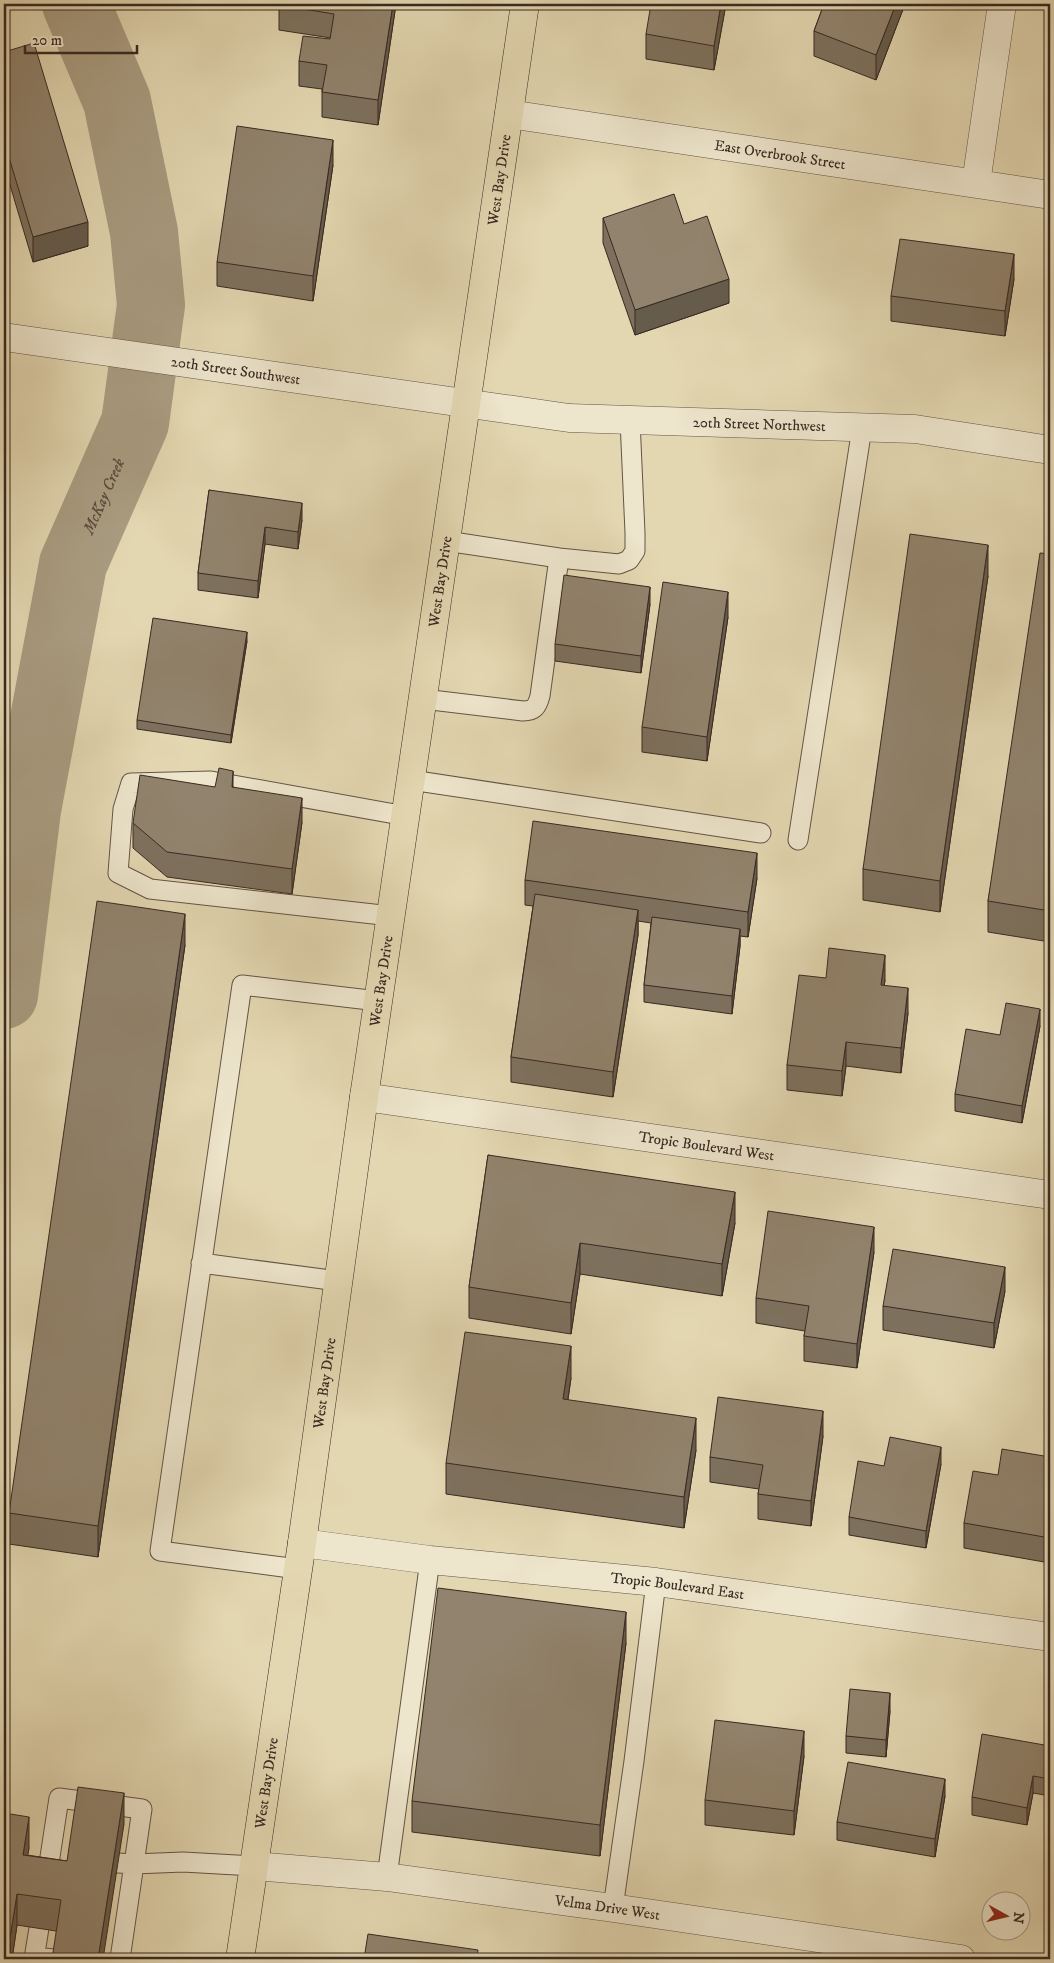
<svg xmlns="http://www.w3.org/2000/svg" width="1054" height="1963" viewBox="0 0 1054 1963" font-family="'IM FELL DW Pica',serif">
  <rect width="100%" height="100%" fill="#e3d7b1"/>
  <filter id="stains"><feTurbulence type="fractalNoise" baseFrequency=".004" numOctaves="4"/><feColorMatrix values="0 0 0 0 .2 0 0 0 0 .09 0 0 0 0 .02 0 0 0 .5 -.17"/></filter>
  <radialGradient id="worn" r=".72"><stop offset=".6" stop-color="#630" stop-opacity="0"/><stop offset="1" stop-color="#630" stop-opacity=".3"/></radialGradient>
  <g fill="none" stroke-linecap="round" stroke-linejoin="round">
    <path stroke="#a99c81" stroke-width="68" id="s1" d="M 4,995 L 27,810 L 73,564 L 135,423 L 151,305 L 144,232 L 117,101 L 76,4"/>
    <g stroke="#635446" stroke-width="21">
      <path id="service" d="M 446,541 L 559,558 L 619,564 L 629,560 L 635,551 L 635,533 L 630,420
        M 423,699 L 523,711 C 534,711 537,707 540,696 L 559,558
        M 411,780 L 761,833
        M 798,840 L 862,428
        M 391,916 L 150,889 L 118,873 L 123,809 L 131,783 L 211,781 L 406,816
        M 201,1263 L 338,1281
        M 298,1569 L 160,1551 L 242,985 L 378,1001
        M 387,1877 L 430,1560
        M 46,1883 L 59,1798 L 142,1809 L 134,1864 L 118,1863
        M 613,1908 L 634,1761 L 656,1582
        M 35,1957 L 53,1959
        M 34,1959 L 39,1928
        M 120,1959 L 134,1864 L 183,1862 L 254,1866"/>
    </g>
    <g stroke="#635446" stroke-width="29">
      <g id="minor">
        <path id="s2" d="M 509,114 L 1050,195"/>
        <path d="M 976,183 L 1002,4"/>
        <path id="s3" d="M 364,1097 L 1050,1195"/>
        <path id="s4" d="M 302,1543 L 430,1560 L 656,1582 L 1050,1637"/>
        <path id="s5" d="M 254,1866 L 387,1877 L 613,1908 L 961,1959"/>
      </g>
    </g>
    <g stroke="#635446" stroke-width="29">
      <g id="tertiary">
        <path id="s6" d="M 4,337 L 569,418 L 915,429 L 1050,450"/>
      </g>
    </g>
    <g stroke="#382923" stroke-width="29">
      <g id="primary">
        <path id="s7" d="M 240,1959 L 302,1543 L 364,1097 L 525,4"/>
      </g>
    </g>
    <use href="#service" stroke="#ede5cc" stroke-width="19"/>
    <use href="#minor" stroke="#ede5cc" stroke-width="28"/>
    <use href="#tertiary" stroke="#ede5cc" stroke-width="28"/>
    <use href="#primary" stroke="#e3d7b1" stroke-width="28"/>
  </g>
  <path fill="#7d715e" stroke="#382923" d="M 279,4 L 396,4 L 378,125 L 322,117 L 322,89 L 299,86 L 299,61 L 330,39 L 331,38 L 279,30 Z
    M 726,4 L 714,70 L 646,59 L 646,34 Z
    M 824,4 L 905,4 L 876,80 L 814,56 L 814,31 Z
    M 4,52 L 88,246 L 33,262 L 4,165 Z
    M 333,165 L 313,301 L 217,286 L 217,262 Z
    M 603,218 L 684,224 L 729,303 L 635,335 L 603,243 Z
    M 1014,279 L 1005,336 L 891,321 L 891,296 Z
    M 209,490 L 302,520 L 298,549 L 265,544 L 258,598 L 198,590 L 198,573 Z
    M 1050,554 L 1050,942 L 988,932 L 988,901 Z
    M 988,576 L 940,912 L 863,900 L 863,869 Z
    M 650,604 L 641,673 L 555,661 L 555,644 Z
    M 728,617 L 707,761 L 642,752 L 642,727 Z
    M 247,641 L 231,743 L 137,729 L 137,720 Z
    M 215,787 L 233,787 L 302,822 L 292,894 L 167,877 L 133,848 L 133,823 Z
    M 757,878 L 748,937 L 740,936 L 740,946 L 732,1014 L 644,1002 L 644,985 L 651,923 L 638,921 L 638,935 L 613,1097 L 511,1082 L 511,1057 L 533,906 L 525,905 L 525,880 Z
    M 185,945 L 98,1557 L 9,1544 L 9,1513 Z
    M 826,978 L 885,980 L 884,986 L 908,1013 L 901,1073 L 846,1066 L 842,1096 L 787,1090 L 787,1065 Z
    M 1040,1026 L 1022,1123 L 955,1111 L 955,1094 L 1000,1035 Z
    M 488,1155 L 735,1223 L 722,1296 L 580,1274 L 571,1334 L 469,1318 L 469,1287 Z
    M 874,1252 L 857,1368 L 804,1361 L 804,1336 L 805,1331 L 756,1323 L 756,1298 Z
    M 1005,1291 L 994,1348 L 883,1330 L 883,1306 Z
    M 571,1378 L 568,1400 L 696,1450 L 684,1528 L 446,1494 L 446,1463 Z
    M 823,1436 L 811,1526 L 758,1519 L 758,1494 L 759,1489 L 710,1482 L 710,1457 Z
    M 1050,1457 L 1050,1563 L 964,1548 L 964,1523 L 998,1475 Z
    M 941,1464 L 926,1548 L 849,1535 L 849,1517 L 884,1466 Z
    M 626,1643 L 600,1856 L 412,1832 L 412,1801 Z
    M 890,1711 L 886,1757 L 846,1753 L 846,1736 Z
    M 1050,1746 L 1050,1796 L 1033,1793 L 1027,1825 L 972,1815 L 972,1797 Z
    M 804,1756 L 794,1835 L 705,1825 L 705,1800 Z
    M 945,1796 L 935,1857 L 837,1840 L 837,1822 Z
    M 4,1813 L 29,1848 L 27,1855 L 67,1861 L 124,1824 L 56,1931 L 17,1925 L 12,1959 L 4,1959 Z"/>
  <path fill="#665c4c" stroke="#382923" d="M 393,4 L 396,4 L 378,125 L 378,100 Z
    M 721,4 L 726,4 L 714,70 L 714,46 Z
    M 896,4 L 905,4 L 876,80 L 876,55 Z
    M 333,140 L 333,165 L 313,301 L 313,276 Z
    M 88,222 L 88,246 L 33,262 L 33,237 Z
    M 1014,254 L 1014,279 L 1005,336 L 1005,311 Z
    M 729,279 L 729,303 L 635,335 L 635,310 Z
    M 302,503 L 302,520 L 298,549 L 298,532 Z
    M 265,527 L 265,544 L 258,598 L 258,581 Z
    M 988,545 L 988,576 L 940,912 L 940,881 Z
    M 650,587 L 650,604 L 641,673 L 641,656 Z
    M 728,592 L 728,617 L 707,761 L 707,737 Z
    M 247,632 L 247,641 L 231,743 L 231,735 Z
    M 233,771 L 233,795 L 232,787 Z
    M 302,798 L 302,822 L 292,894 L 292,869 Z
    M 757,853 L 757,878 L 748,937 L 748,912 Z
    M 638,910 L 638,935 L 613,1097 L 613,1072 Z
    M 185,914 L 185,945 L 98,1557 L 98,1526 Z
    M 740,929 L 740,946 L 732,1014 L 732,996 Z
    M 885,955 L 885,980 L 881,1010 L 881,985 Z
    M 908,988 L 908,1013 L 901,1073 L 901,1048 Z
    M 1040,1009 L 1040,1026 L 1022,1123 L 1022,1106 Z
    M 846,1042 L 846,1066 L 842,1096 L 842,1071 Z
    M 735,1192 L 735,1223 L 722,1296 L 722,1264 Z
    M 874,1227 L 874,1252 L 857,1368 L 857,1344 Z
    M 580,1243 L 580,1274 L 571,1334 L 571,1303 Z
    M 1005,1267 L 1005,1291 L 994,1348 L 994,1323 Z
    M 571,1346 L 571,1378 L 563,1430 L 563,1399 Z
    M 823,1411 L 823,1436 L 811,1526 L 811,1501 Z
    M 696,1418 L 696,1450 L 684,1528 L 684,1497 Z
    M 941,1447 L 941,1464 L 926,1548 L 926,1531 Z
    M 626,1612 L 626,1643 L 600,1856 L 600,1825 Z
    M 890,1693 L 890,1711 L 886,1757 L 886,1740 Z
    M 804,1731 L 804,1756 L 794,1835 L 794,1811 Z
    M 1033,1776 L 1033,1793 L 1027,1825 L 1027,1808 Z
    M 945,1779 L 945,1796 L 935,1857 L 935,1839 Z
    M 124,1793 L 124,1824 L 103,1959 L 98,1959 Z
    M 29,1817 L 29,1848 L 23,1886 L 23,1855 Z
    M 17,1894 L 17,1925 L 12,1959 L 10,1959 L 10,1938 Z"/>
  <path fill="#91836d" stroke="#382923" d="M 279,4 L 393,4 L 378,100 L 322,92 L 327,65 L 299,61 L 303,36 L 330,39 L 334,14 L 279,5 Z
    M 651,4 L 721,4 L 714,46 L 646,34 Z
    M 824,4 L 896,4 L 876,55 L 814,31 Z
    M 34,43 L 88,222 L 33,237 L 4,141 L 4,52 Z
    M 237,126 L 333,140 L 313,276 L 217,262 Z
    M 674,194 L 684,224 L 707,216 L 729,279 L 635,310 L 603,218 Z
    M 900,239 L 1014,254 L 1005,311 L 891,296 Z
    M 209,490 L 302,503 L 298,532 L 265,527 L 258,581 L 198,573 Z
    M 910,534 L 988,545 L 940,881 L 863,869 Z
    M 1040,553 L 1050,554 L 1050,911 L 988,901 Z
    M 564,575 L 650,587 L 641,656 L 555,644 Z
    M 663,582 L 728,592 L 707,737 L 642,727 Z
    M 153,618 L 247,632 L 231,735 L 137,720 Z
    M 219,768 L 233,771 L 232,787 L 302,798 L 292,869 L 167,852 L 133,823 L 140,775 L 215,787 Z
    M 533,821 L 757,853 L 748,912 L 525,880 Z
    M 535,894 L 638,910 L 613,1072 L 511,1057 Z
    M 97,901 L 185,914 L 98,1526 L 9,1513 Z
    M 652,917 L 740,929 L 732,996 L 644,985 Z
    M 829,948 L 885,955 L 881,985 L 908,988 L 901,1048 L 846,1042 L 842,1071 L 787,1065 L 799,975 L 826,978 Z
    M 1006,1003 L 1040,1009 L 1022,1106 L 955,1094 L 966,1029 L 1000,1035 Z
    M 488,1155 L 735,1192 L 722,1264 L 580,1243 L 571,1303 L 469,1287 Z
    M 768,1211 L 874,1227 L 857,1344 L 804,1336 L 809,1306 L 756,1298 Z
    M 893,1249 L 1005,1267 L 994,1323 L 883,1306 Z
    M 465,1332 L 571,1346 L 563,1399 L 696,1418 L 684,1497 L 446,1463 Z
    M 718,1397 L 823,1411 L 811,1501 L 758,1494 L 763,1465 L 710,1457 Z
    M 890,1437 L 941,1447 L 926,1531 L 849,1517 L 858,1461 L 884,1466 Z
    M 1002,1449 L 1050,1457 L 1050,1538 L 964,1523 L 973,1471 L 998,1475 Z
    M 438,1588 L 626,1612 L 600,1825 L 412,1801 Z
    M 850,1689 L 890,1693 L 886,1740 L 846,1736 Z
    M 715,1720 L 804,1731 L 794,1811 L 705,1800 Z
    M 982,1734 L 1050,1746 L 1050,1779 L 1033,1776 L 1027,1808 L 972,1797 Z
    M 848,1762 L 945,1779 L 935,1839 L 837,1822 Z
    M 78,1787 L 124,1793 L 98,1959 L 52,1959 L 61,1900 L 17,1894 L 10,1938 L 4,1937 L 4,1813 L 29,1817 L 23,1855 L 67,1861 Z
    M 368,1934 L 478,1950 L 477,1959 L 364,1959 Z"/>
  <g text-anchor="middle" stroke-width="5" stroke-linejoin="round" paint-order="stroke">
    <g font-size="15" fill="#382923" stroke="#ede5cc">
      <text dy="5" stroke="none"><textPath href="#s2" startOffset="274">East Overbrook Street</textPath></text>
      <text dy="5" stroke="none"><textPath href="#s7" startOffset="1798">West Bay Drive</textPath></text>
      <text dy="5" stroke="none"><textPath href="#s6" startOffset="234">20th Street Southwest</textPath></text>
      <text dy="5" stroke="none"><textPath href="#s6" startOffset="761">20th Street Northwest</textPath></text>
      <text dy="5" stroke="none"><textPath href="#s7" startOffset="1392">West Bay Drive</textPath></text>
      <text dy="5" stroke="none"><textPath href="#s7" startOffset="988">West Bay Drive</textPath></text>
      <text dy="5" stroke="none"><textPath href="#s3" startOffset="346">Tropic Boulevard West</textPath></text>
      <text dy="5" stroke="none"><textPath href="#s7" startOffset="582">West Bay Drive</textPath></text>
      <text dy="5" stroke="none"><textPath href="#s4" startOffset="378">Tropic Boulevard East</textPath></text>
      <text dy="5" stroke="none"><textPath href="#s7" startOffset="178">West Bay Drive</textPath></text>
      <text dy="5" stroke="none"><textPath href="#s5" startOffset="356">Velma Drive West</textPath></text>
    </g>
    <g font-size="16" font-style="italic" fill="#5a4c3f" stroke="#ede5cc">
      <text dy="6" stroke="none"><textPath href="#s1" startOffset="511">McKay Creek</textPath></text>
    </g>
  </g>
  <rect width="1054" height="1963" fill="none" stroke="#e3d7b1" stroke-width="20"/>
  <rect x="5" y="5" width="1044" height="1953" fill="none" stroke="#382923" stroke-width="2.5"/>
  <rect x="10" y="10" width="1034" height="1943" fill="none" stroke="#382923"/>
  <g transform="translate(1006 1916) rotate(98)"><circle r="24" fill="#ede5cc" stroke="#a59a88"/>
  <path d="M0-4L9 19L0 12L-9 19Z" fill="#8f2418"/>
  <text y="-8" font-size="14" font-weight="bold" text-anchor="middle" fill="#382923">N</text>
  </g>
  <path d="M25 45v8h112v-8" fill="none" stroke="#382923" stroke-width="2.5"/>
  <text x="32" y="45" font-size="15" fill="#382923" stroke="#ede5cc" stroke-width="4" paint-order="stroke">20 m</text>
  <rect width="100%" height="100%" filter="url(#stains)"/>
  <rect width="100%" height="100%" fill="url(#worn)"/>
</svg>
